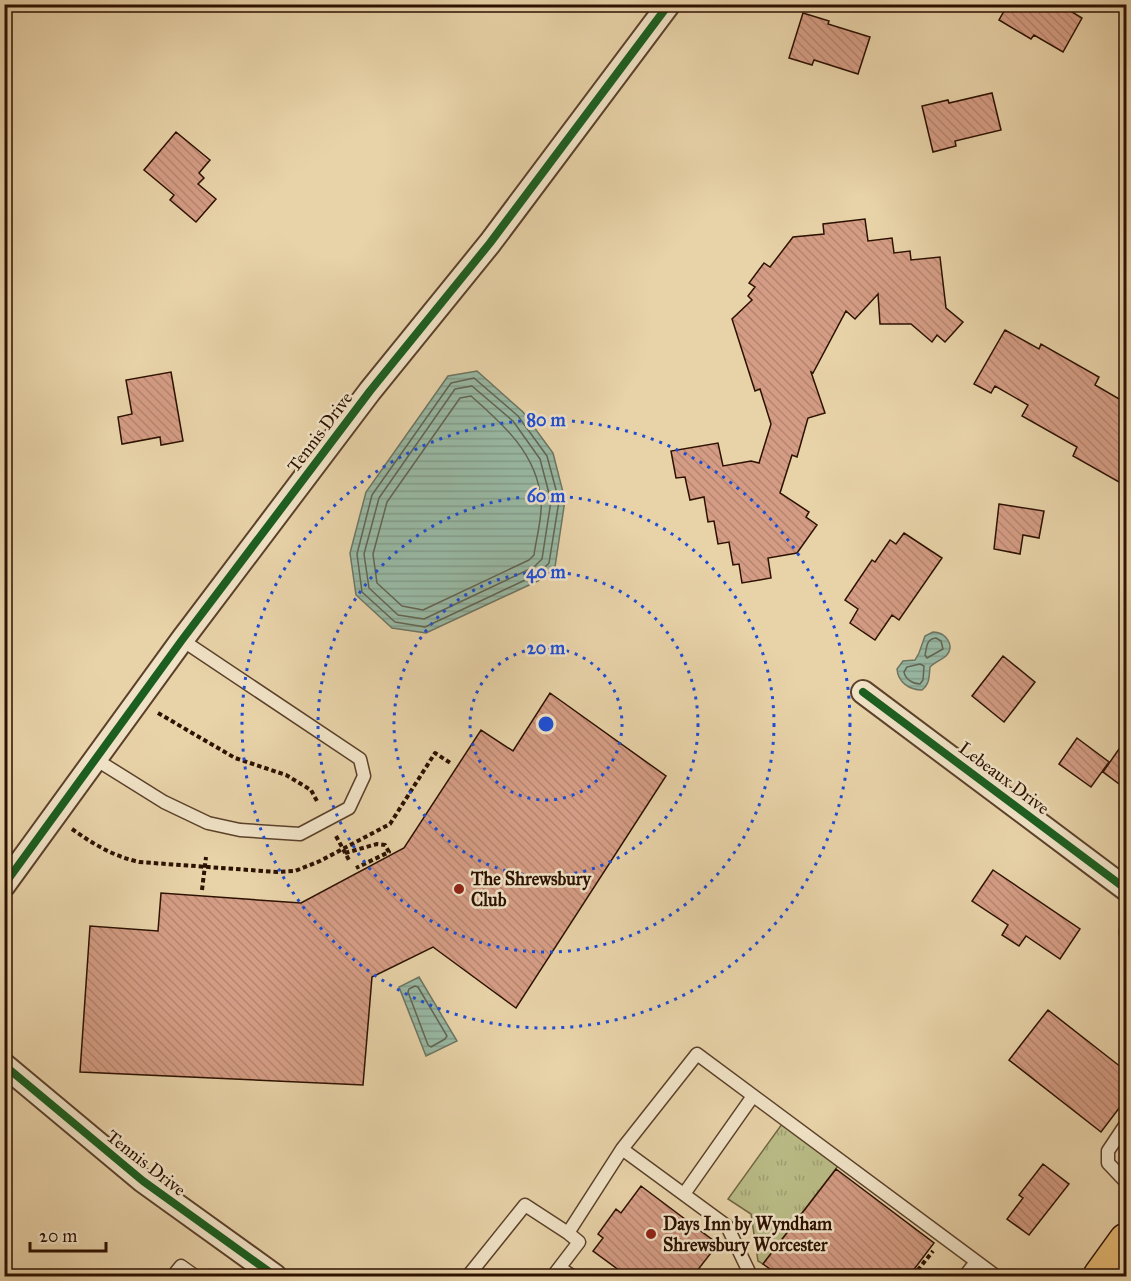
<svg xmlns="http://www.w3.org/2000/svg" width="1131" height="1281" viewBox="0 0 1131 1281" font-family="'IM FELL Great Primer',serif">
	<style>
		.grass { fill: url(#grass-tufts); stroke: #726643; stroke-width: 1.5 }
		.water { fill: url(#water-rules); stroke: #6d7562; stroke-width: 1.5 }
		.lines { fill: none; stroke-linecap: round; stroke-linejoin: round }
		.shore { stroke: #626452; stroke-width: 1.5 }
		.building { fill: url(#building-back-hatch); stroke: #2c1100; stroke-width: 1.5 }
		.lane-casing { stroke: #5b412a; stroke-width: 15 }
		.street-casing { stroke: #5b412a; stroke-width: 26 }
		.highway-casing { stroke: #2c1100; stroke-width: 36 }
		.path { stroke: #2c1100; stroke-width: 4; stroke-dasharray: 4.5 3; stroke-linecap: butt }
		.lane { stroke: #f0e2c6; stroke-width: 12 }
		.street { stroke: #f0e2c6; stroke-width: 22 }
		.highway { stroke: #e4b974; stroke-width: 33 }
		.cycleway-casing { stroke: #f0e2c6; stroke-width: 11 }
		.cycleway { stroke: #1b5e20; stroke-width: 8 }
		.ring { fill: none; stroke: #1d4ed8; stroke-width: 3; stroke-dasharray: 3 6 }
		.poi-dot { fill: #8f2418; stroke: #f0e2c6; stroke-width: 2 }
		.labels { text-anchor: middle; stroke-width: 5; stroke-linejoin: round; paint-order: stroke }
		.street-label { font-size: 18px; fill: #2c1100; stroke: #f0e2c6 }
		.poi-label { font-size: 18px; font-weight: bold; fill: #2c1100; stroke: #f0e2c6; text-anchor: start }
		.centre { fill: #1d4ed8; stroke: #f0e2c6; stroke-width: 3 }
		.ring-label { font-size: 18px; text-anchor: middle; font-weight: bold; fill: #1d4ed8; stroke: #f0e2c6; stroke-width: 5; stroke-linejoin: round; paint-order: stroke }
	</style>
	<defs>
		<pattern id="grass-tufts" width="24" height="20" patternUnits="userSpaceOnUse" patternTransform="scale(1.5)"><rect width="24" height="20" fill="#b9bb86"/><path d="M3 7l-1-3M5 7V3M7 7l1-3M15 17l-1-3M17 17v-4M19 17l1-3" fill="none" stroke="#9fa072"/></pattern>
		<pattern id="water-rules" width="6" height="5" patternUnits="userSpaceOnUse" patternTransform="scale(1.5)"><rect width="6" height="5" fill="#98b8a3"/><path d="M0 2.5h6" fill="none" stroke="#839d8b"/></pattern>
		<pattern id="building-back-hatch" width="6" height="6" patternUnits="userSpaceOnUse" patternTransform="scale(1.5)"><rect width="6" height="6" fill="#d49c84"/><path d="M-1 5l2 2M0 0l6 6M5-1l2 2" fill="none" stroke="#b68570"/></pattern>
	</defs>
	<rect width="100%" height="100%" fill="#e8d2a8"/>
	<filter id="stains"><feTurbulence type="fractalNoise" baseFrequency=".00333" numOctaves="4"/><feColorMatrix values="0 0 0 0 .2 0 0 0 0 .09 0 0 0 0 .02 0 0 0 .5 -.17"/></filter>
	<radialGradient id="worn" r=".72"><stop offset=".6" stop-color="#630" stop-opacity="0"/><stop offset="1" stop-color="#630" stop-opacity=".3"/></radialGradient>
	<!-- grass -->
	<path class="grass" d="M 782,1124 L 838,1166 L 763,1264 L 758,1261 L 751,1214 L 728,1199 Z"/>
	<!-- water -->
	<path class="water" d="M 477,371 L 523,412 L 553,453 L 565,500 L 555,567 L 542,579 L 426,633 L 392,628 L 356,595 L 350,553 L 366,492 L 448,376 Z
		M 933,632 C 945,632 956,645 946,656 C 941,660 935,662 930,667 C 929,676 930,684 922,690 C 909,690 898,682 897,669 L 903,661 L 915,660 L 919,653 L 925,636 Z
		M 419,977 L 457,1041 L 426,1056 L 399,987 Z"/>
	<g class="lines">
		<!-- shore -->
		<path class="shore" d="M 474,378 L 518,416 L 547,456 L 559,501 L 549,563 L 538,574 L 425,627 L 395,622 L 362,592 L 357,554 L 372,495 L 451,383 Z
			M 472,386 L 513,421 L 540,459 L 551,501 L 542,559 L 534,567 L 424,619 L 398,615 L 369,588 L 364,554 L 379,498 L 455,389 Z
			M 471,396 C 504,425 537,454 541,500 C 543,515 536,539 534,555 L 529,560 L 423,610 L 402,606 L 377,583 L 373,554 L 387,502 L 460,398 Z
			M 936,638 L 941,641 L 943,649 L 927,658 L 925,655 C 927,647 926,639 936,638 Z
			M 920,664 L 924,666 L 923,680 L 920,684 C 913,684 905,679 904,672 L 907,667 Z
			M 415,986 L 418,987 L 447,1036 L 445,1039 L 431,1047 L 428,1045 L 408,992 L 409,989 Z"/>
	</g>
	<!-- building -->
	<path class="building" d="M 1008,4 L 1059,4 L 1082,18 L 1063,52 L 1034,35 L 1031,39 L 999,20 Z
		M 803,13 L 829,21 L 828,24 L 870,37 L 858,74 L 814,60 L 812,65 L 789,58 Z
		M 992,93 L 1001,130 L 955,141 L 956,146 L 933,152 L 922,106 L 948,100 L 949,103 Z
		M 176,132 L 210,160 L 199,173 L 204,178 L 198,184 L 216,199 L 196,222 L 170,200 L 174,195 L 144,170 Z
		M 865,219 L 868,241 L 892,238 L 894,253 L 910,251 L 911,260 L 940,257 L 946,308 L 963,322 L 945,342 L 937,335 L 932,342 L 911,324 L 880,324 L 878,294 L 855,319 L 846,311 L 813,373 L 811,372 L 825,413 L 808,418 L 797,457 L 792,455 L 780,493 L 809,512 L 806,517 L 817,525 L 797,553 L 768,558 L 771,578 L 742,583 L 739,564 L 733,565 L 729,542 L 718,544 L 714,521 L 708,522 L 704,497 L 690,500 L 685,477 L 676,478 L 671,451 L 718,443 L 723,466 L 751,461 L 759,463 L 771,424 L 760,389 L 755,391 L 732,319 L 752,300 L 748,296 L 755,287 L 749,283 L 764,263 L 770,267 L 793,237 L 824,234 L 823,224 Z
		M 1005,330 L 1039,349 L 1041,344 L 1099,377 L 1095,385 L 1126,403 L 1126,486 L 1073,456 L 1077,447 L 1022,416 L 1028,405 L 995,386 L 991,393 L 974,384 Z
		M 171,372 L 183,441 L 161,445 L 160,437 L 122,444 L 118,417 L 132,414 L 126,380 Z
		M 999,504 L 1044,511 L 1039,538 L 1023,535 L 1020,554 L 994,549 Z
		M 904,533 L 942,558 L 899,620 L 892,615 L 875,640 L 850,623 L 858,609 L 845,600 L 872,560 L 875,562 L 890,540 L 896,544 Z
		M 1003,656 L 1035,682 L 1004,722 L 972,696 Z
		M 550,693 L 666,776 L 516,1008 L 433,947 L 372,977 L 363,1085 L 80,1072 L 90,926 L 158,931 L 161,893 L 301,903 L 404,848 L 481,730 L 513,751 Z
		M 1077,738 L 1109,762 L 1091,787 L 1059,764 Z
		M 1126,739 L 1126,789 L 1103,772 Z
		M 993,870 L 1080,929 L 1060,959 L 1026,936 L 1019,946 L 1002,935 L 1008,925 L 972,901 Z
		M 1048,1010 L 1126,1071 L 1126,1099 L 1101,1132 L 1009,1060 Z
		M 1043,1164 L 1069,1184 L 1029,1235 L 1007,1219 L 1023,1198 L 1019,1195 Z
		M 836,1169 L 934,1243 L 909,1276 L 780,1276 L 763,1264 Z
		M 641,1186 L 718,1244 L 693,1276 L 627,1276 L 593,1251 L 603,1238 L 598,1234 L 616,1209 L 621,1213 Z"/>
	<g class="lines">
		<!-- lane casing -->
		<g class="lane-casing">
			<path id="lane" d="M 95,759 L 164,802 L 208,823 L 240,830 L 300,834 L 349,808 L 364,776 L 360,759 L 182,640
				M 1126,930 L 1126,934
				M 1126,1124 L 1108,1151 L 1108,1163 L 1126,1182
				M 684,1194 L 753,1096
				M 560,1268 L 572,1276
				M 173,1276 L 181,1266 L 195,1276
				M 468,1276 L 525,1205 L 568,1233 L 622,1149
				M 553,1276 L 579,1242 L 568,1233
				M 751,1276 L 727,1226 L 622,1149 L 697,1054 L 996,1276
				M 965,1276 L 976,1262"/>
		</g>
		<!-- street casing -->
		<g class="street-casing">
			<path id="street" d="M 863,692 L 1126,889
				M 4,885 L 182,640 L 370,391 L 490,243 L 669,4
				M 4,1065 L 143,1181 L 275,1276"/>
		</g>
		<!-- highway casing -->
		<g class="highway-casing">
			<path id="highway" d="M 1100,1276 L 1126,1240"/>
		</g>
		<!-- path -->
		<path class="path" d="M 158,713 L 235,758 L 286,775 L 311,790 L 318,803
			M 72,829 C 93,844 113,856 139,862 L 277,872 L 295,871 L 320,861 L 390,824 L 435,753 L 452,764
			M 336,836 L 350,862
			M 345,853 L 377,844 L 385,845 L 389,852 L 356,868
			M 202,890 L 206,857
			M 913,1276 L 933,1251"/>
		<!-- lane -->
		<use href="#lane" class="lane"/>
		<!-- street -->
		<use href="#street" class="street"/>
		<!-- highway -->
		<use href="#highway" class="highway"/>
		<!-- cycleway casing -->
		<g class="cycleway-casing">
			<path id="cycleway" d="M 863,692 L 1126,889
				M 4,885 L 182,640 L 370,391 L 490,243 L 669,4
				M 4,1065 L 143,1181 L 275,1276"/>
		</g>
		<!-- cycleway -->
		<use href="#cycleway" class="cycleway"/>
	</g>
	<!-- distance rings -->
	<g class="ring">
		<circle cx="546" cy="724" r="76"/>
		<circle cx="546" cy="724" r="152"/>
		<circle cx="546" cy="724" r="228"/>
		<circle cx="546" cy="724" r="304"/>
	</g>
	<!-- markers -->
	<g class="poi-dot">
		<circle cx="459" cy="889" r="6"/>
		<circle cx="651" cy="1234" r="6"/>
	</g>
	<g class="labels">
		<!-- street labels -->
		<g class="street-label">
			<text transform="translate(320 432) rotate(-53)" y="6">Tennis Drive</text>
			<text transform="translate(1004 778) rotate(37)" y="6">Lebeaux Drive</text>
			<text transform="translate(146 1163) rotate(38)" y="6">Tennis Drive</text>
		</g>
		<!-- poi labels -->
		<g class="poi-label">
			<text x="471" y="885">The Shrewsbury<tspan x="471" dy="21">Club</tspan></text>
			<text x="663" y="1230">Days Inn by Wyndham<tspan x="663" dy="21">Shrewsbury Worcester</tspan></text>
		</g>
	</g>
	<circle cx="546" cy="724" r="9" class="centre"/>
	<g class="ring-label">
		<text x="546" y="426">80 m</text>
		<text x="546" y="502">60 m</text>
		<text x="546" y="578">40 m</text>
		<text x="546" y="654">20 m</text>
	</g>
	<!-- margin -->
	<rect width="1131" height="1281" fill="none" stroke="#e8d2a8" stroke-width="24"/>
	<rect x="6" y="6" width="1119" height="1269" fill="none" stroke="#2c1100" stroke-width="3"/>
	<rect x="12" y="12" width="1107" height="1257" fill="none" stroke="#2c1100" stroke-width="1.5"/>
	<!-- scale -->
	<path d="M30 1242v9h76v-9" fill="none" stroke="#2c1100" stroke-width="3"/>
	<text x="39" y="1242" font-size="18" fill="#2c1100" stroke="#f0e2c6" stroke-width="4.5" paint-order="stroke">20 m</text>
	<rect width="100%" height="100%" filter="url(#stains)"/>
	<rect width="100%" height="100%" fill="url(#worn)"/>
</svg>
